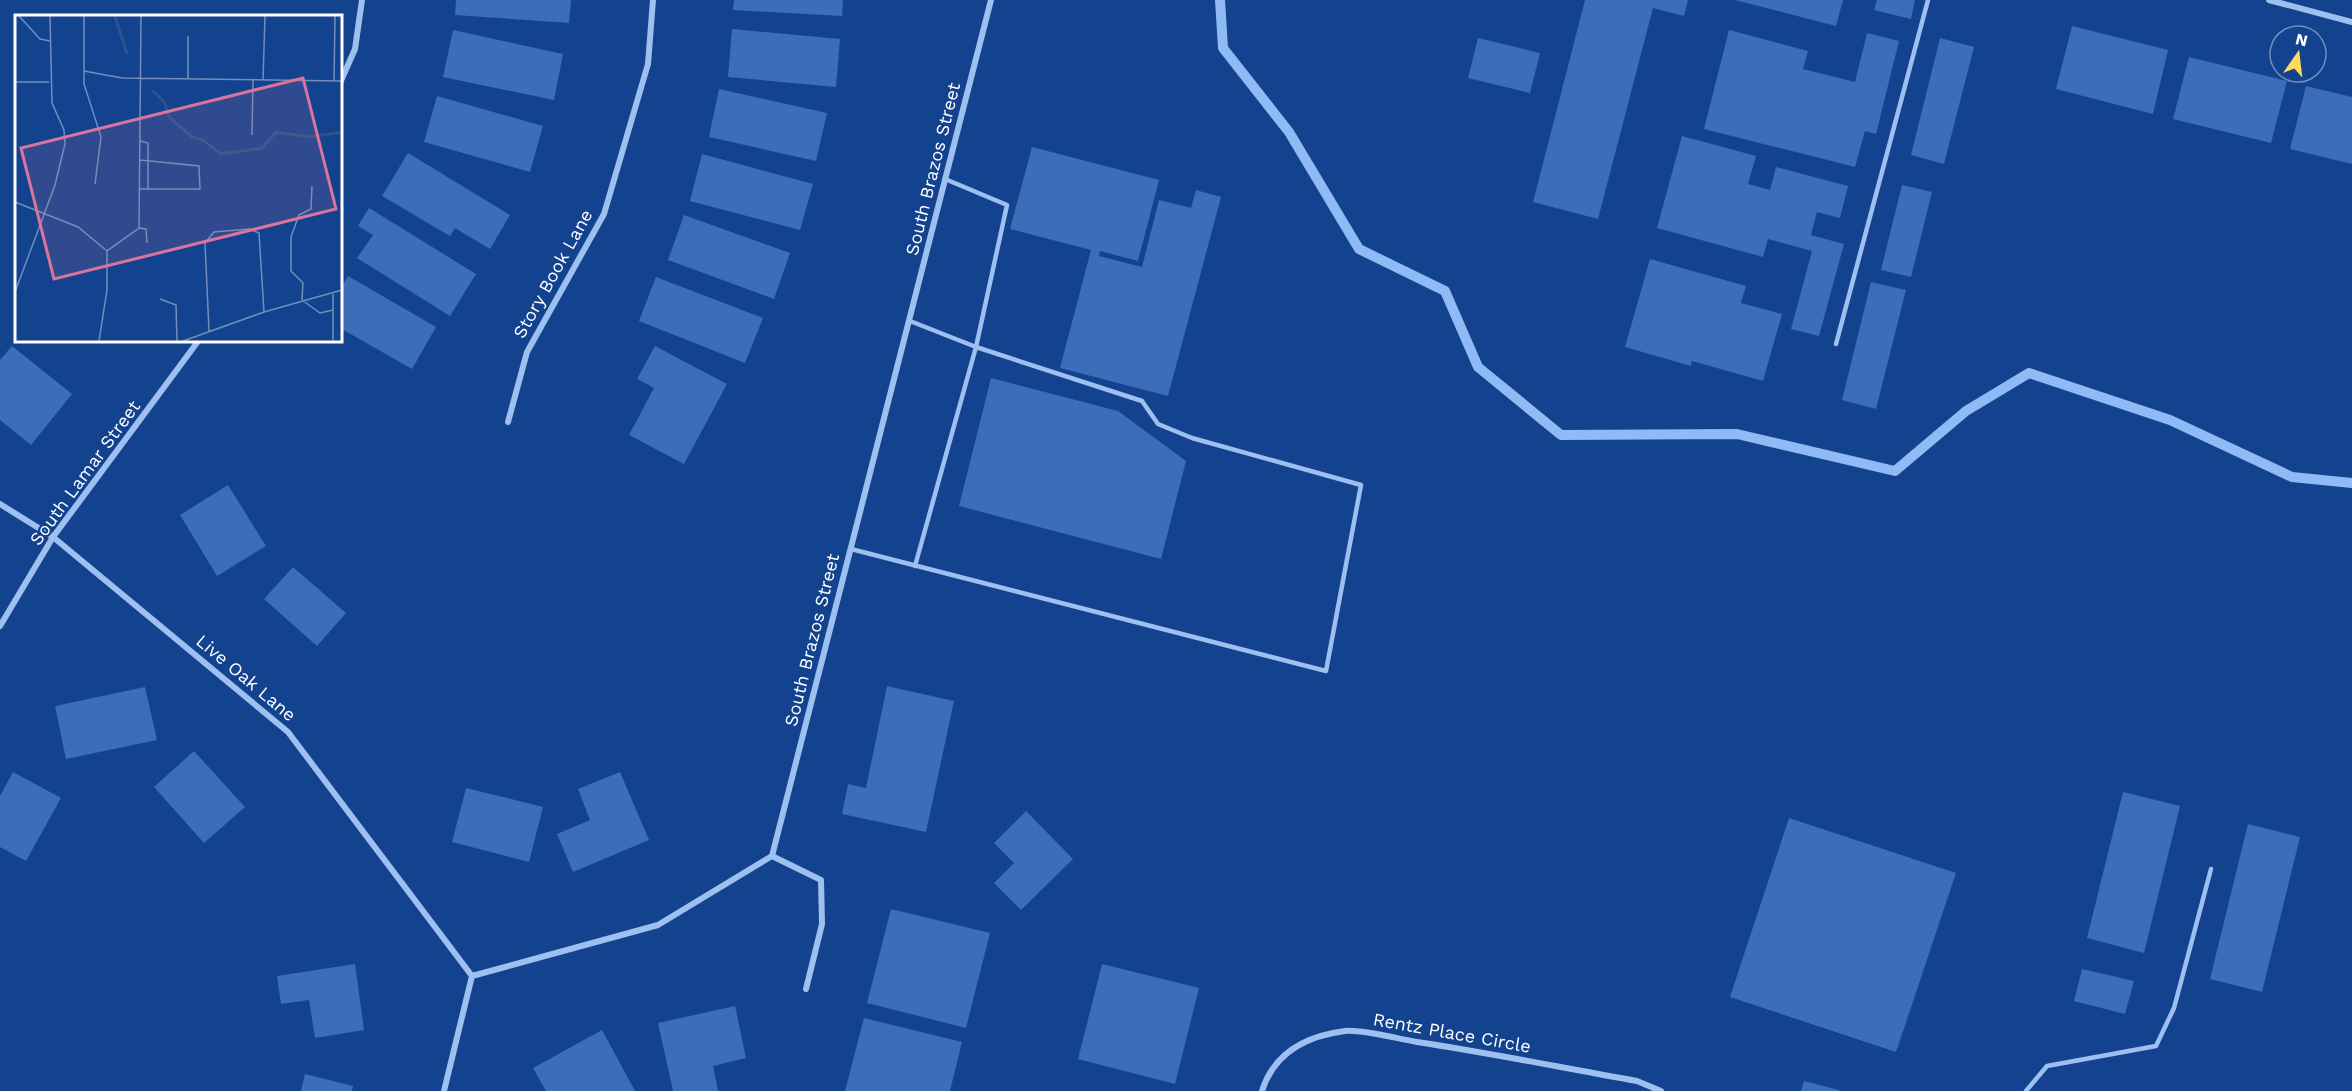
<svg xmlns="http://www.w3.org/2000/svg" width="2352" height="1091" viewBox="0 0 2352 1091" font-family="'Work Sans',sans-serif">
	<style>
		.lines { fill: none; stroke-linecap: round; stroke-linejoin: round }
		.stream { stroke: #8fbaf5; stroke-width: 10 }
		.building { fill: #3b6db9 }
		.service { stroke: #9dc0f1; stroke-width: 4.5 }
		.minor { stroke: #9dc0f1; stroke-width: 6 }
		.labels { text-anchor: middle; stroke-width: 4.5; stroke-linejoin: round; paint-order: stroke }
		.street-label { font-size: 18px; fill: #fff; stroke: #13438f }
		.inset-river { fill: none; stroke: #2e528b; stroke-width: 3 }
		.inset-road { fill: none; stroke: #718ebc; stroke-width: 1.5 }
		.view { fill: #da749d; fill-opacity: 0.15; stroke: #da749d; stroke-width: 3 }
		.inset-edge { fill: none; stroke: #fff; stroke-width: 3 }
	</style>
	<rect width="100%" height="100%" fill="#13438f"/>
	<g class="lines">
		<!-- stream -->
		<path class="stream" d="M 1220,0 L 1223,48 L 1289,132 L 1359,249 L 1445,291 L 1478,367 L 1561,435 L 1737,434 L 1895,471 L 1966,411 L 2029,373 L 2170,420 L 2292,477 L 2352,483"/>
	</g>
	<!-- building -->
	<path class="building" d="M 456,0 L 571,0 L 569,23 L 455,15 Z
		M 734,0 L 843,0 L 842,16 L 733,10 Z
		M 1585,0 L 1688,0 L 1684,16 L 1653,8 L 1598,219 L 1533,202 Z
		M 1735,0 L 1843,0 L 1836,26 Z
		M 1877,0 L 1915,0 L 1911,19 L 1874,10 Z
		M 2072,26 L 2168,50 L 2153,114 L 2056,89 Z
		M 732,29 L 840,39 L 836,87 L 728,77 Z
		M 453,30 L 563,54 L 554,100 L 443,77 Z
		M 1729,30 L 1808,51 L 1803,69 L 1855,82 L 1867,33 L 1899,41 L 1876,134 L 1865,131 L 1855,167 L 1704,129 Z
		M 1478,38 L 1540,53 L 1530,93 L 1468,78 Z
		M 1940,38 L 1974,47 L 1944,164 L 1911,155 Z
		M 2189,57 L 2287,81 L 2271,143 L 2173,119 Z
		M 2306,86 L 2352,97 L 2352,164 L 2290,149 Z
		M 719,89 L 827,113 L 816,161 L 709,137 Z
		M 437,96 L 543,126 L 530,172 L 424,142 Z
		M 1682,136 L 1756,156 L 1748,184 L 1770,190 L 1776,167 L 1848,186 L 1840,218 L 1817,212 L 1811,235 L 1844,244 L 1819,336 L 1791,329 L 1812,251 L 1768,239 L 1763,257 L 1657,228 Z
		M 1032,147 L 1159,180 L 1138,261 L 1100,251 L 1099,256 L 1142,267 L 1159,200 L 1191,208 L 1196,190 L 1221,197 L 1168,396 L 1060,368 L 1091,250 L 1010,229 Z
		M 408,153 L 510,215 L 490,249 L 455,228 L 450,236 L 382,196 Z
		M 702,154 L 813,184 L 800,230 L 690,201 Z
		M 1902,185 L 1932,192 L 1911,277 L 1881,270 Z
		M 369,208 L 476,274 L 450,316 L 357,258 L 373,235 L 358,226 Z
		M 684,215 L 790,253 L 774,299 L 668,260 Z
		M 1650,259 L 1746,286 L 1741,303 L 1782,314 L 1763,381 L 1692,361 L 1691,366 L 1625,347 Z
		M 348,276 L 436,327 L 412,369 L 340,328 L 340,290 Z
		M 656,277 L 763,318 L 745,363 L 639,321 Z
		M 1871,282 L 1906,290 L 1876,409 L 1842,400 Z
		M 12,346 L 72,394 L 31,445 L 0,420 L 0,360 Z
		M 655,346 L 727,384 L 684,464 L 629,435 L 654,388 L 637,379 Z
		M 991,378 L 1118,411 L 1186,461 L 1161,559 L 959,506 Z
		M 228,485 L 266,546 L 217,576 L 180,515 Z
		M 293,567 L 346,613 L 317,646 L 264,599 Z
		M 887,686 L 954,701 L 926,832 L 842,814 L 848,784 L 866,788 Z
		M 145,687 L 157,740 L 66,759 L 55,706 Z
		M 194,751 L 245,807 L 204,843 L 154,787 Z
		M 13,772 L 61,798 L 26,861 L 0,847 L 0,796 Z
		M 620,772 L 649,840 L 573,872 L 557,834 L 590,820 L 578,789 Z
		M 466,788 L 543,807 L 529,862 L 452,842 Z
		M 2123,792 L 2180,806 L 2144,953 L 2087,938 Z
		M 1026,811 L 1073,859 L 1021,910 L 994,883 L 1014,863 L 994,843 Z
		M 1789,818 L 1956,873 L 1896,1052 L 1730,997 Z
		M 2248,824 L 2300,837 L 2262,992 L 2210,979 Z
		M 891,909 L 990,933 L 966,1028 L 867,1003 Z
		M 355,964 L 364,1030 L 315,1038 L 309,1000 L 281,1004 L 277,976 Z
		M 1102,964 L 1199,988 L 1175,1084 L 1078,1059 Z
		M 2082,969 L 2134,981 L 2125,1014 L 2074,1001 Z
		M 735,1006 L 746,1058 L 713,1066 L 718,1091 L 673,1091 L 658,1023 Z
		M 864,1018 L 962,1042 L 950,1091 L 845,1091 Z
		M 602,1030 L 635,1091 L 546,1091 L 533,1068 Z
		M 305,1074 L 353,1086 L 352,1091 L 301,1091 Z
		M 1804,1081 L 1839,1090 L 1839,1091 L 1801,1091 Z"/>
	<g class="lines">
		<!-- service -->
		<path class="service" d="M 1836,344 L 1928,0
			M 851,549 L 1326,671 L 1361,485 L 1192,438 L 1158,424 L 1142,401 L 976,347 L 910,321
			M 915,566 L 976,347 L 1007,205 L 945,179
			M 2026,1091 L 2047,1066 L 2156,1046 L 2174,1008 L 2211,869"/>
		<!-- minor -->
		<path class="minor" d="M 2269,0 L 2352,22
			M 340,83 L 355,49 L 362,0
			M 508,422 L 527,352 L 604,214 L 648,64 L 653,0
			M 0,504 L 53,537 L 288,732 L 472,976
			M 0,626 L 53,537 L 199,340
			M 772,856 L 821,880 L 822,924 L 806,989
			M 444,1091 L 472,976 L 658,925 L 772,856 L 991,0
			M 1262,1091 C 1274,1053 1306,1036 1345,1031 C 1362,1029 1398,1039 1417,1042 C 1490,1053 1564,1068 1637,1081 L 1661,1091"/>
	</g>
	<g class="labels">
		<!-- street labels -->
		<g class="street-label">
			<text transform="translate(933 169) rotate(-76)" y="6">South Brazos Street</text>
			<text transform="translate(553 274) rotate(-61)" y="6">Story Book Lane</text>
			<text transform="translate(85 473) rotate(-54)" y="6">South Lamar Street</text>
			<text transform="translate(812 640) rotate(-76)" y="6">South Brazos Street</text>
			<text transform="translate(246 678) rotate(40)" y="6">Live Oak Lane</text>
			<text transform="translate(1452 1033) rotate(10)" y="6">Rentz Place Circle</text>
		</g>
	</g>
	<!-- overview -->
	<g transform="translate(15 15)">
		<rect width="327" height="327" fill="#13438f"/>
		<path class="inset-river" d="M 100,1 L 112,39M 137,75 L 150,88 L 154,102 L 177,122 L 188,125 L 206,139 L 247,133 L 261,117 L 295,122 L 327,117"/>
		<path class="inset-road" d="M 4,1 L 25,24 L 35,26M 69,1 L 69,69 L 86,122 L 80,169M 69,56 L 107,63 L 327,66M 173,64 L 173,21M 248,65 L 250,1M 319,66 L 320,1M 0,67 L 34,67M 237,120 L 238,65M 125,126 L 133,128 L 133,174M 297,171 L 296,194 L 284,200 L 276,222 L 276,256 L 288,268 L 287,285 L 305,298 L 318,295M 125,174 L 185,174 L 184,151 L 125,145M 0,187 L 63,212 L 92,236M 124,213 L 131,214 L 132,228M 0,277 L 40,170 L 50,129 L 49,115 L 37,88 L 35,1M 318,277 L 318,326M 145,284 L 161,290 L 162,326M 194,316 L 190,228 L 199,217 L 235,214 L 244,218 L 249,297M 84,326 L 92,275 L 92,236 L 124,213 L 126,1M 168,326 L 249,297 L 327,275"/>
		<path class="view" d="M 288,63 L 321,194 L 39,264 L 6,133 Z"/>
		<rect width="327" height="327" class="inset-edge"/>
	</g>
	<!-- north arrow -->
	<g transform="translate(2298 54) rotate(14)"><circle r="28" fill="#13438f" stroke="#718ebc" stroke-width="1.5"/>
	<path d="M0-4.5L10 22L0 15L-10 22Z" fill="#ffd85e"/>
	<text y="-9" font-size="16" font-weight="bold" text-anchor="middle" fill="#ffffff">N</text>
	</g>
</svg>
